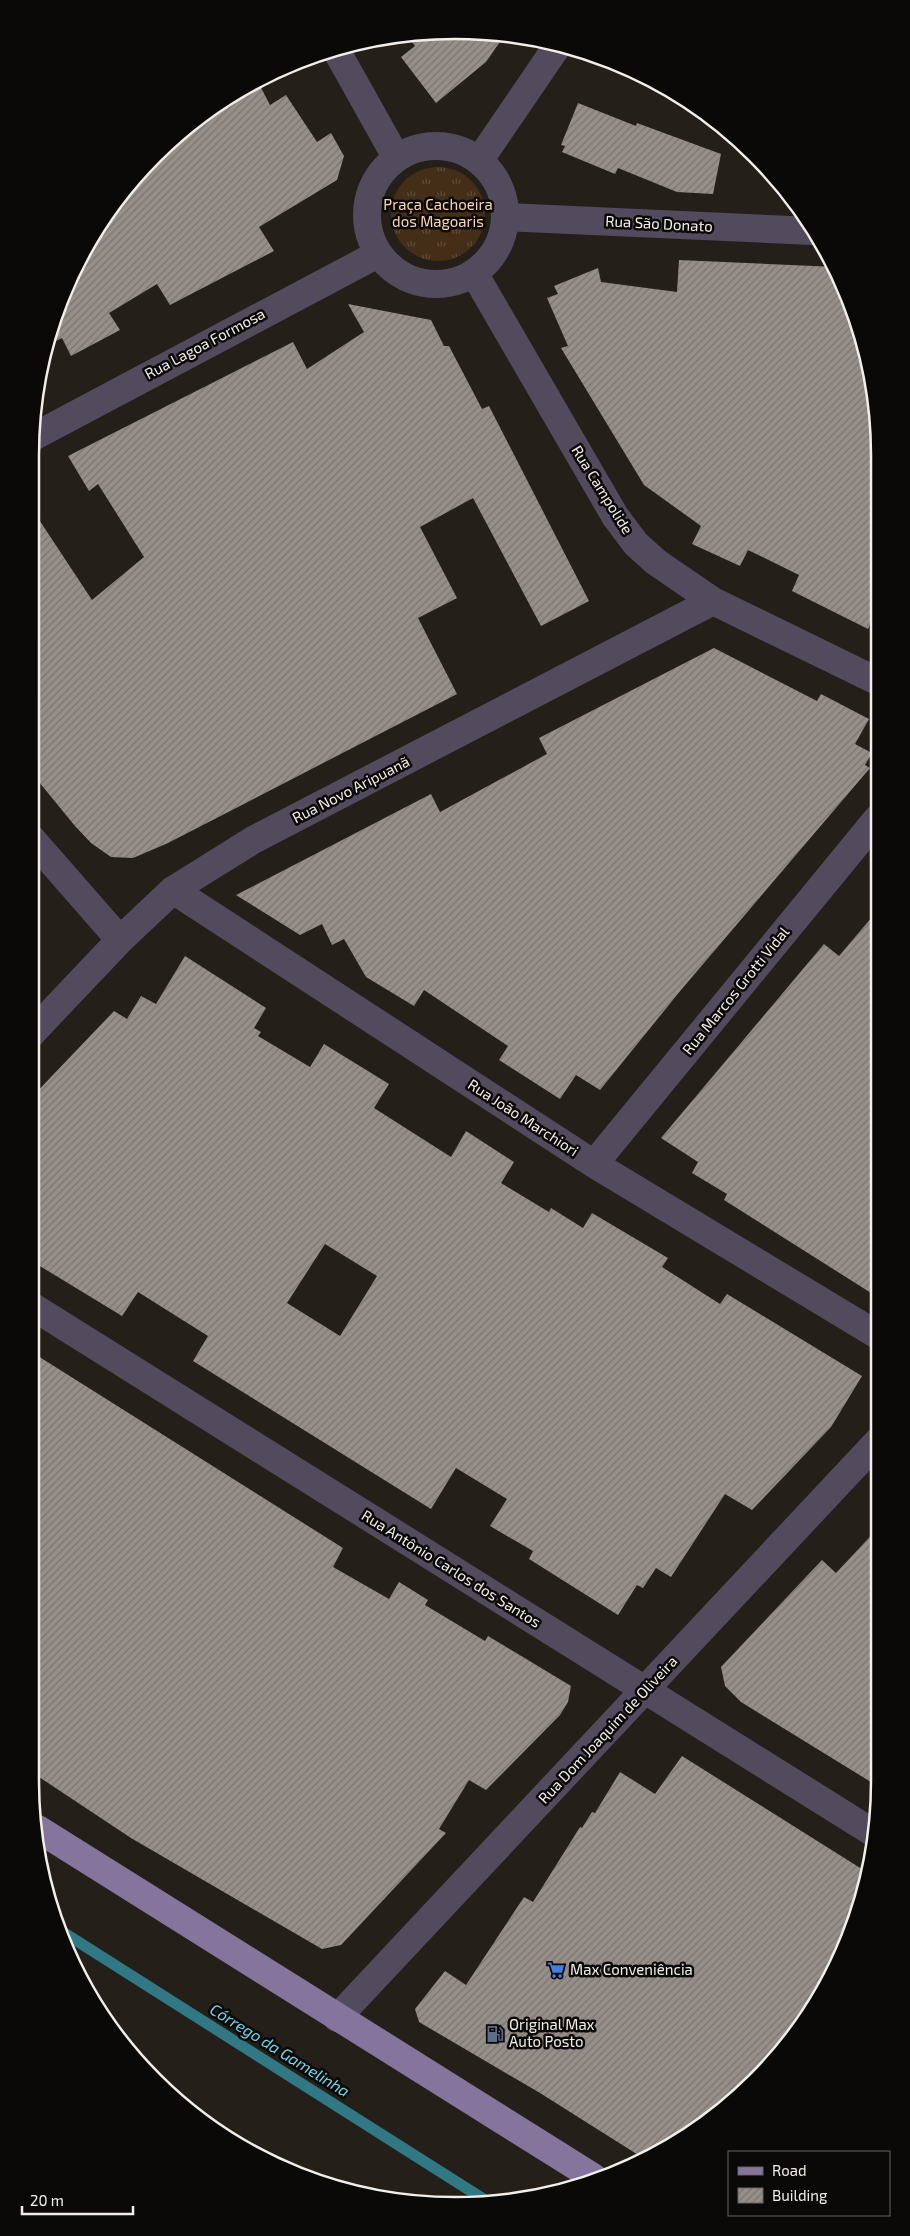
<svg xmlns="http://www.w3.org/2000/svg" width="910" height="2236" viewBox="0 0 910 2236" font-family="'Exo 2',sans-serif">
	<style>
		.park { fill: url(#park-tufts) }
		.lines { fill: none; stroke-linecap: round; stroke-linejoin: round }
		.stream { stroke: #317885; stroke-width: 11 }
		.building { fill: url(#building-hatch); fill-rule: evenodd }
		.minor { stroke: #524b5e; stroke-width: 28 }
		.major { stroke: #85749c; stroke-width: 28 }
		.labels { text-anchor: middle; stroke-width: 5; stroke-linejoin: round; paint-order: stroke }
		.park-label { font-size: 15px; fill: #fcd7b4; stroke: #0b0907 }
		.street-label { font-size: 15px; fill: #f2eeea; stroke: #0b0907 }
		.poi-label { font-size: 15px; fill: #f2eeea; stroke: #0b0907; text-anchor: start }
		.water-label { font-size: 16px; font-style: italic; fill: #6dd8ed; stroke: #0b0907 }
		.rim { fill: none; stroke: #f2eeea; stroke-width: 2.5 }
	</style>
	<defs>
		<pattern id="park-tufts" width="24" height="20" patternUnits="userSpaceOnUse" patternTransform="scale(1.25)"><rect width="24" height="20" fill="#452e18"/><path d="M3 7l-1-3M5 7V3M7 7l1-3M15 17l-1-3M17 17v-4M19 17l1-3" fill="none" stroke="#604d3a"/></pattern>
		<pattern id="building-hatch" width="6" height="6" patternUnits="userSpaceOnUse" patternTransform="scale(1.25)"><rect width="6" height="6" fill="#968e89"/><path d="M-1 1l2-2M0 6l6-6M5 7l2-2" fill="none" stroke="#7b7572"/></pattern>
	</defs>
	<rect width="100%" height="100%" fill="#241f19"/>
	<!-- park -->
	<path class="park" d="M391 214a47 47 0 1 1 94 0a47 47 0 1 1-94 0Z"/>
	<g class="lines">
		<!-- stream -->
		<path class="stream" d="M 58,1929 L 485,2200"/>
	</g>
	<!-- building -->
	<path class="building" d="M 427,31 L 506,33 L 486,62 L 436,103 L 401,57 L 415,46 L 406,34 Z
		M 257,80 L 270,105 L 286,95 L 317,142 L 331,133 L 344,156 L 337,180 L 259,227 L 274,251 L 170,305 L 157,284 L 109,313 L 120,330 L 71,356 L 62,338 L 48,345 L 52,319 L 87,243 L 135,175 L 166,146 L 191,133 L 188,126 L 196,118 Z
		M 578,103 L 636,126 L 637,123 L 721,154 L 713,194 L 677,192 L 618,168 L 615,174 L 562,152 L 565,146 L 561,145 Z
		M 679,260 L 836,267 L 876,399 L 877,606 L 868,629 L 792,591 L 799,575 L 748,550 L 740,566 L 692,544 L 701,526 L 644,485 L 561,348 L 568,346 L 547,298 L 558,294 L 554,286 L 598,268 L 601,282 L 677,292 Z
		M 348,304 L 431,320 L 444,346 L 449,346 L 482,409 L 489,406 L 589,601 L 541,626 L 473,498 L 420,527 L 457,598 L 418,618 L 457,694 L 168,843 L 133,858 L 111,857 L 91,843 L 75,826 L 30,771 L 30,506 L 92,600 L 144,557 L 98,484 L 89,491 L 68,456 L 293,342 L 307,369 L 364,332 Z
		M 714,648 L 817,701 L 821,694 L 869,719 L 855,744 L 872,753 L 865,765 L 870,768 L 681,990 L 600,1090 L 576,1075 L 560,1099 L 499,1060 L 508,1046 L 424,990 L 414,1006 L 366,977 L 344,939 L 332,945 L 322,924 L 300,935 L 236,895 L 431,794 L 440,812 L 547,754 L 539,738 Z
		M 878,910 L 878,1041 L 879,1298 L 724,1200 L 727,1194 L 692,1173 L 698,1162 L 661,1138 L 824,944 L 839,956 Z
		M 185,956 L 266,1008 L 254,1028 L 261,1032 L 258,1036 L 310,1067 L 324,1044 L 389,1084 L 374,1108 L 451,1157 L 466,1131 L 514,1162 L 501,1183 L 549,1212 L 551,1208 L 583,1228 L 592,1213 L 668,1258 L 662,1267 L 720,1304 L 727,1294 L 862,1376 L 831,1427 L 752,1510 L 725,1494 L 671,1577 L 656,1568 L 643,1588 L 637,1585 L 618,1615 L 529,1559 L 533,1551 L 490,1526 L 507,1499 L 456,1468 L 431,1509 L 193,1361 L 208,1336 L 138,1292 L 122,1316 L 30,1260 L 30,1099 L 114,1011 L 127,1019 L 141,996 L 156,1004 ZM 325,1244 L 377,1276 L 340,1336 L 287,1303 Z
		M 30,1351 L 343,1548 L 333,1567 L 389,1599 L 399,1582 L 428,1600 L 425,1605 L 485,1641 L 488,1636 L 571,1686 L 568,1702 L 560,1715 L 486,1790 L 469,1780 L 439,1829 L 446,1833 L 341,1945 L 322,1949 L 131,1838 L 30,1771 Z
		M 879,1527 L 880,1781 L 879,1787 L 741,1702 L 725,1686 L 721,1667 L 822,1560 L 836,1573 Z
		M 682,1756 L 865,1871 L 858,1917 L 792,2040 L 735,2100 L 668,2149 L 643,2158 L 540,2093 L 419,2022 L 415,2009 L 445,1971 L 466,1985 L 524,1897 L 533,1902 L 580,1827 L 582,1828 L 592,1812 L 595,1813 L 620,1772 L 655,1794 Z"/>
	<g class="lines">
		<!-- minor -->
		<path class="minor" d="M 335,48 L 396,157
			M367 215a69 69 0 1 1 138 0a69 69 0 1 1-138 0Z
			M 479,161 L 558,45
			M 505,217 L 812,231
			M 474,273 L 615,516 L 636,544 L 656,562 L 713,601 L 877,681
			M 33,437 L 378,254
			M 30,837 L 120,940
			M 173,890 L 594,1164 L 879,1336
			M 30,1035 L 120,940 L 173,890 L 253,840 L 713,601
			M 594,1164 L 877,819
			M 30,1305 L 872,1832
			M 337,2018 L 879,1440"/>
		<!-- major -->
		<path class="major" d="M 38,1829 L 593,2177"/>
	</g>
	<!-- icons -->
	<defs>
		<g id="supermarket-bare" transform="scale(1.35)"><path d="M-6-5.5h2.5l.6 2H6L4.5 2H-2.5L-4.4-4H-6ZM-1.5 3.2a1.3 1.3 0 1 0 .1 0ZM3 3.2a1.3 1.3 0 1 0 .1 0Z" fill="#3f7fe0" stroke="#0b0907" stroke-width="2.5" paint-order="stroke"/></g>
		<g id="fuel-bare" transform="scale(1.35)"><path d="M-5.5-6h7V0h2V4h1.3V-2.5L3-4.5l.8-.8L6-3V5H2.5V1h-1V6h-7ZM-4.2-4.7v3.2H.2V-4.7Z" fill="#5c6f8a" stroke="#0b0907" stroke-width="2.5" paint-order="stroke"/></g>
	</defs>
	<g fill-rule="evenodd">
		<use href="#supermarket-bare" x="556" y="1970"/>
		<use href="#fuel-bare" x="495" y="2034"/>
	</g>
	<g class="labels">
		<!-- park labels -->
		<g class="park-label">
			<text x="438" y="210">Praça Cachoeira<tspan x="438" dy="17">dos Magoaris</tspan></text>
		</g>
		<!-- street labels -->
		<g class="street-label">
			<text transform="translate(659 224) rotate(3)" y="5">Rua São Donato</text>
			<text transform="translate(205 344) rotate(-28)" y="5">Rua Lagoa Formosa</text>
			<text transform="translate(602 490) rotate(58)" y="5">Rua Campolide</text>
			<text transform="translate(351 790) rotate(-27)" y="5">Rua Novo Aripuanã</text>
			<text transform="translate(736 991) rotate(-51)" y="5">Rua Marcos Grotti Vidal</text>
			<text transform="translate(523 1118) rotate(33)" y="5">Rua João Marchiori</text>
			<text transform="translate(451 1569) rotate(32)" y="5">Rua Antônio Carlos dos Santos</text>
			<text transform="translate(608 1730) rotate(-47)" y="5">Rua Dom Joaquim de Oliveira</text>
		</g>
		<!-- poi labels -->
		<g class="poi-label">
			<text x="570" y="1975">Max Conveniência</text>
			<text x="509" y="2030">Original Max<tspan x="509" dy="17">Auto Posto</tspan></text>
		</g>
		<!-- water labels -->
		<g class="water-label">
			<text transform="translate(280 2050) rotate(32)" y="6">Córrego da Gamelinha</text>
		</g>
	</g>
	<!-- crop -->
	<path d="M0 0H910V2236H0ZM455 39H455A416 416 0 0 1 871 455V1781A416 416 0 0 1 455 2197H455A416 416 0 0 1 39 1781V455A416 416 0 0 1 455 39Z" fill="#0b0907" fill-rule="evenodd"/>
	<path class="rim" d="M455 39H455A416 416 0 0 1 871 455V1781A416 416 0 0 1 455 2197H455A416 416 0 0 1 39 1781V455A416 416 0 0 1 455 39Z"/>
	<!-- legend -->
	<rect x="728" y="2151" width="162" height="65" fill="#0b0907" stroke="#676562"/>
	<rect x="738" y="2167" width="25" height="8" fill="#85749c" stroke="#676562"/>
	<text x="772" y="2176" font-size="15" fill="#f2eeea">Road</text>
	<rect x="738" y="2188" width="25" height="15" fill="url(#building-hatch)" stroke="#676562"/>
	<text x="772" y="2201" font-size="15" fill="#f2eeea">Building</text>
	<!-- scale -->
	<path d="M22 2206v8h111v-8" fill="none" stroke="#f2eeea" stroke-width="2.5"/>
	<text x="30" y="2206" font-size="15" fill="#f2eeea" stroke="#0b0907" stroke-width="4" paint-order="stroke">20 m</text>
</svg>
